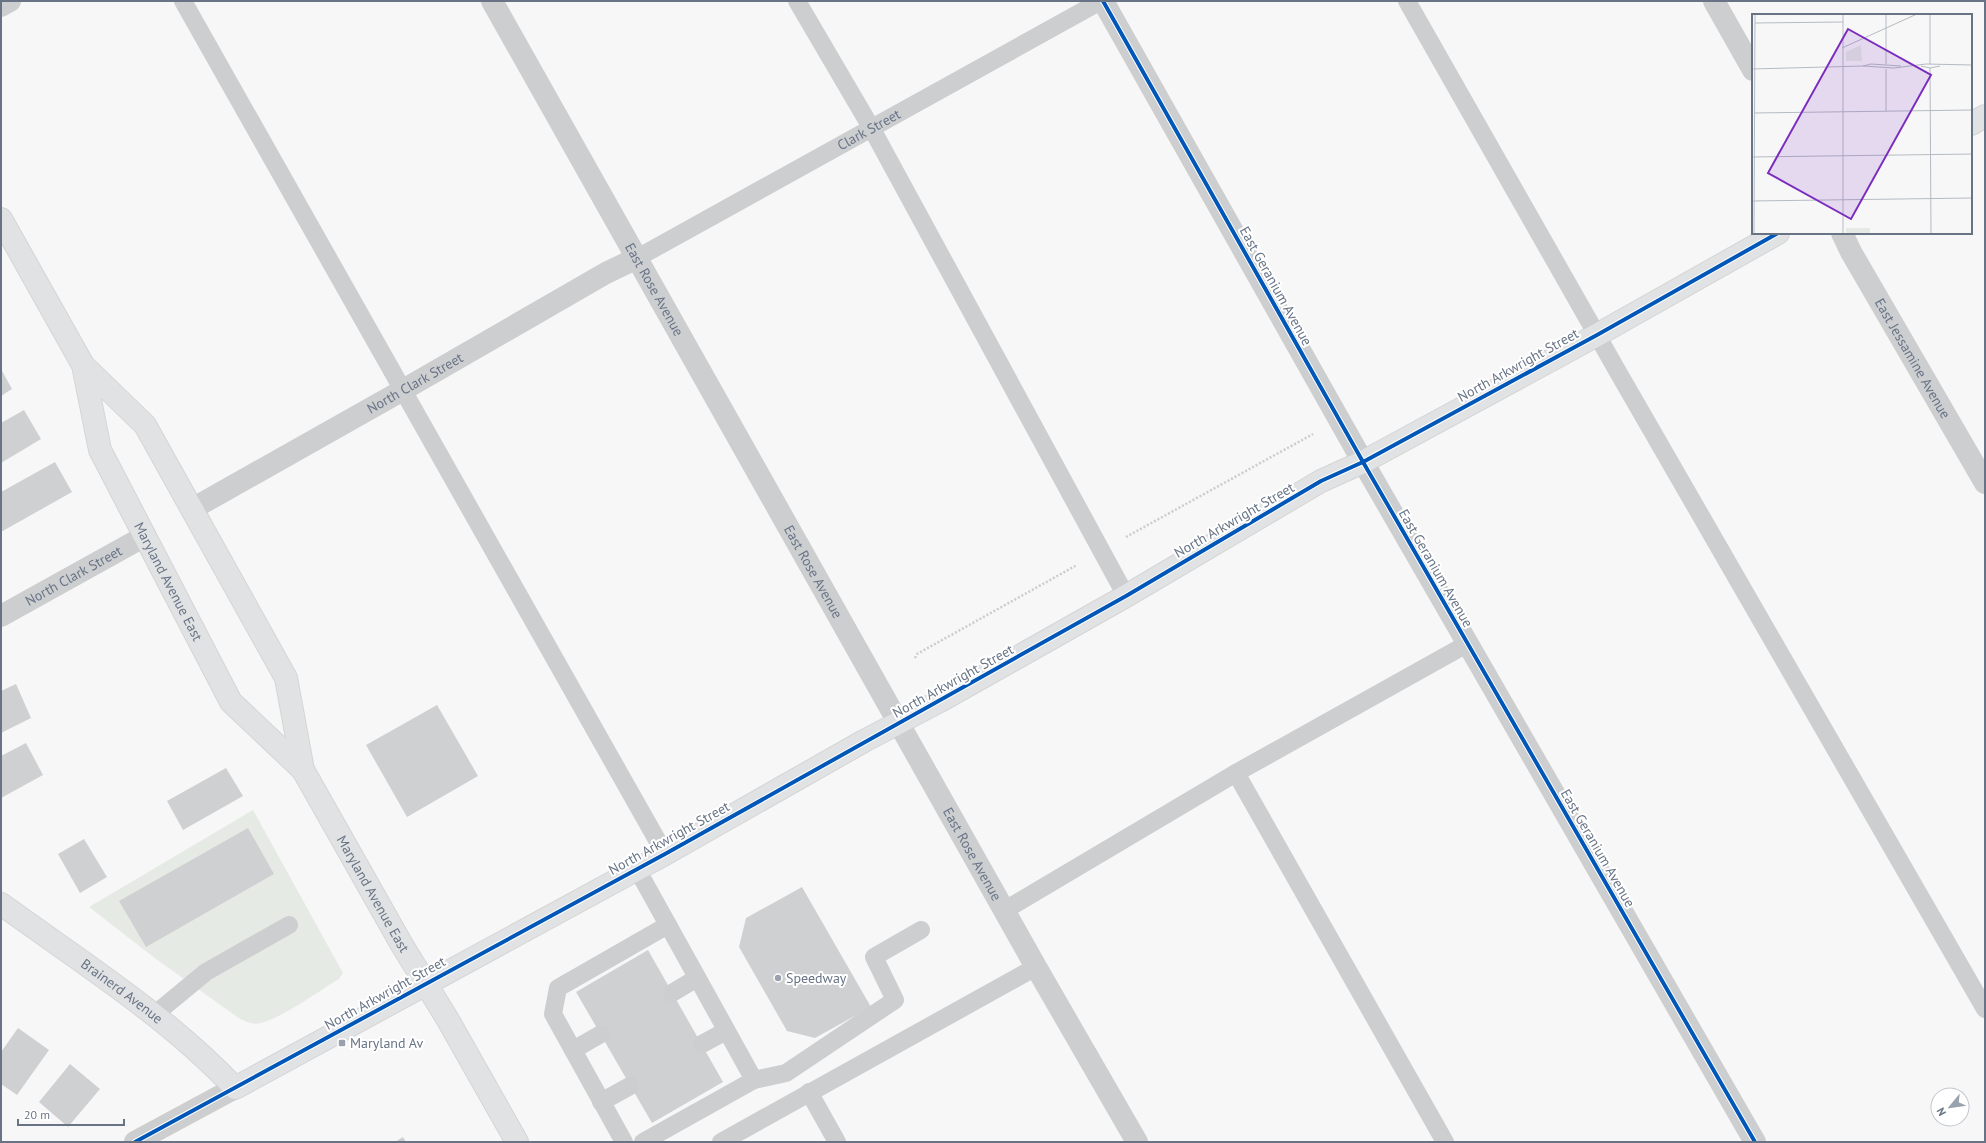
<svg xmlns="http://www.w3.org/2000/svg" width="1986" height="1143" viewBox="0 0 1986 1143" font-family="'PT Sans',sans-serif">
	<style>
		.green { fill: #e6eae5 }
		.building { fill: #cfd0d2 }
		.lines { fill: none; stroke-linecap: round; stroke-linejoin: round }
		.secondary-casing { stroke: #d4d5d6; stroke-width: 24 }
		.path { stroke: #cbcccc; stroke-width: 2.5; stroke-dasharray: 2 2; stroke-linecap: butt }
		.lane { stroke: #cdced0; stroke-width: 18 }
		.street { stroke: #cdced0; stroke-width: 22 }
		.secondary { stroke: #e1e2e3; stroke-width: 22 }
		.cycleway-casing { stroke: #fff; stroke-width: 6 }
		.cycleway { stroke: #0057b8; stroke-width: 4 }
		.poi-dot { fill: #9aa2ae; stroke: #fff; stroke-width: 1.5 }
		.labels { text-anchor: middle; stroke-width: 4; stroke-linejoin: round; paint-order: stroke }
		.street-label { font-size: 14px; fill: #687486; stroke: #fff }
		.poi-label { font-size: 14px; fill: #687486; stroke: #fff; text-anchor: start }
		.inset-road { fill: none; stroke: #b5bbc3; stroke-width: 1 }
		.view { fill: #7b2cbf; fill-opacity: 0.15; stroke: #7b2cbf; stroke-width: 2 }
		.inset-edge { fill: none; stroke: #687486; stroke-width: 2 }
	</style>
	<rect width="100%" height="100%" fill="#f7f7f7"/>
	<!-- green -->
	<path class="green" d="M 253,810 L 343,973 L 339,979 C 319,991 282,1018 261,1023 C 253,1025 247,1022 240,1019 L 156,959 L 89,907 Z"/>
	<!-- building -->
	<path class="building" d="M 1,369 L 12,389 L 1,396 Z
		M 24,410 L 41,439 L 1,463 L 1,423 Z
		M 55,462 L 72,492 L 1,532 L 1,492 Z
		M 16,684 L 31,718 L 1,733 L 1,691 Z
		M 437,705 L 478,776 L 407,817 L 366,745 Z
		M 26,743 L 43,775 L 1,798 L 1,756 Z
		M 226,768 L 243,796 L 183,830 L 167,801 Z
		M 248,828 L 274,874 L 146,947 L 119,901 Z
		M 84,839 L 107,877 L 80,893 L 58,854 Z
		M 802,887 L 871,1007 L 815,1038 L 787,1031 L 739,947 L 746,918 Z
		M 648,950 L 723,1082 L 652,1123 L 576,992 Z
		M 18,1028 L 49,1050 L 17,1095 L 1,1084 L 1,1052 Z
		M 70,1064 L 100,1089 L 68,1127 L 39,1102 Z
		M 403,1137 L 406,1142 L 395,1142 Z"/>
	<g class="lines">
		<!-- secondary casing -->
		<g class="secondary-casing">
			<g id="secondary">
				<path d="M 1971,124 L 1985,116"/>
				<path d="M 1,219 L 83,365 L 145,425 L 286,678 L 303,770"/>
				<path id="s6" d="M 83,365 L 100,450 L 231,702 L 303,770 L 402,945 L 448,1020 L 517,1142"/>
				<path id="s7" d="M 1,904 C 81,962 167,1016 235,1088 L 665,854 L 864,741 L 940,701 L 1126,596 L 1321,481 L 1363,462 L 1597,335 L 1778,233"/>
			</g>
		</g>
		<!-- path -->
		<path class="path" d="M 1126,537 L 1313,434
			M 915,658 L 917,654 L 1077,565"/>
		<!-- lane -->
		<g class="lane">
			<path d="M 183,1 L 665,854"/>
			<path d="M 797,1 L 872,129 L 1126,596"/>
			<path d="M 1407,1 L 1618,372 L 1985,1009"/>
			<path id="s1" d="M 637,258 L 1101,1"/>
			<path d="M 1236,773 L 1445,1142"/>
			<path d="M 637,869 L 754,1080 L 643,1142"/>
			<path d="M 1005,910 L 1236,773 L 1467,644"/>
			<path d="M 672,993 L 697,978"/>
			<path d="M 154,1015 L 206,972 L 289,925"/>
			<path d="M 702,1044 L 726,1031"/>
			<path d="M 573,1050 L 601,1034"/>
			<path d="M 754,1080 L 786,1073 L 895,1000 L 874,957 L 921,930"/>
			<path d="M 809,1092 L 837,1142"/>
			<path d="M 601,1102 L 630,1086"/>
			<path d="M 624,1142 L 553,1014 L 558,988 L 668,925"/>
			<path d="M 721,1142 L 1036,967"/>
		</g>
		<!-- street -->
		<g class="street">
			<path id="s2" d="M 492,1 L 1036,967 L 1137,1142"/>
			<path d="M 1103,1 L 1363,462 L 1755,1142"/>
			<path d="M 1714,1 L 1753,70"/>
			<path d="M 1,6 L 10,1"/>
			<path id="s3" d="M 1842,233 L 1851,252 L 1985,483"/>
			<path id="s4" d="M 192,509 L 403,390 L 606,273 L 637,258"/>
			<path id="s5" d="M 1,616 L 145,536"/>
			<path d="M 135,1142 L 235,1088"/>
		</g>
		<!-- secondary -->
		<use href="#secondary" class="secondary"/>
		<!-- cycleway casing -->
		<g class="cycleway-casing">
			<path id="cycleway" d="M 1103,1 L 1363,462 L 1755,1142
				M 135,1142 L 665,854 L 1126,596 L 1321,481 L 1363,462 L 1597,335 L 1778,233"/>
		</g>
		<!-- cycleway -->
		<use href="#cycleway" class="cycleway"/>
	</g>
	<!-- markers -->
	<g class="poi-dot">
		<circle cx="778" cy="978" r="4"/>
		<rect x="338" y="1039" width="8" height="8" rx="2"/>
	</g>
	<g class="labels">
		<!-- street labels -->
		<g class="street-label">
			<text dy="5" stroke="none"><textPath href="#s1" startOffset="265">Clark Street</textPath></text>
			<text transform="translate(1276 286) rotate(61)" y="5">East Geranium Avenue</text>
			<text dy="5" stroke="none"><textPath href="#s2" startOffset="331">East Rose Avenue</textPath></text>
			<text dy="5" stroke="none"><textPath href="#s3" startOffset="144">East Jessamine Avenue</textPath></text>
			<text transform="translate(1518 365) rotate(-29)" y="5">North Arkwright Street</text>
			<text dy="5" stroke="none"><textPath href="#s4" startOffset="256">North Clark Street</textPath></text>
			<text transform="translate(1234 520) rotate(-30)" y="5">North Arkwright Street</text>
			<text transform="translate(1436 568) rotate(60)" y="5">East Geranium Avenue</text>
			<text dy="5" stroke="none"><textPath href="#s2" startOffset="655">East Rose Avenue</textPath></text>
			<text dy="5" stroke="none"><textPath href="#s5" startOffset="83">North Clark Street</textPath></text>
			<text dy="5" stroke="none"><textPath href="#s6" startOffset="235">Maryland Avenue East</textPath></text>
			<text transform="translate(953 681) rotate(-29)" y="5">North Arkwright Street</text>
			<text transform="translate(669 838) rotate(-29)" y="5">North Arkwright Street</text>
			<text transform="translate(1598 848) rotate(60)" y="5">East Geranium Avenue</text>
			<text dy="5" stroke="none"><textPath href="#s2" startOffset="979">East Rose Avenue</textPath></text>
			<text dy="5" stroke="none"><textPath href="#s6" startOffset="612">Maryland Avenue East</textPath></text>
			<text dy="5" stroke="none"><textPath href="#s7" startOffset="149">Brainerd Avenue</textPath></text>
			<text transform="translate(385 993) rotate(-29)" y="5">North Arkwright Street</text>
		</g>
		<!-- poi labels -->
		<g class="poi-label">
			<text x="786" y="983">Speedway</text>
			<text x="350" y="1048">Maryland Av</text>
		</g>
	</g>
	<!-- overview -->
	<g transform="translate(1752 14)">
		<rect width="220" height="220" fill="#f7f7f7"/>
		<path d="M 109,31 L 110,47 L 94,47 L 94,38 ZM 94,214 L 118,214 L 118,220 L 94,220 Z" fill="#e6eae5"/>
		<path class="inset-road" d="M 91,0 L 91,220M 178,0 L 178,50M 3,9 L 91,8M 90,34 L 165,0M 134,50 L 134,0M 111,52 L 142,54 L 174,50 L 220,51M 169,52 L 178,54 L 188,52M 178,54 L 179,220M 0,55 L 111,52 L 119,50 L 149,52M 134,55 L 134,97M 2,99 L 220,96M 0,143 L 220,140M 0,187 L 220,184M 2,220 L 3,0"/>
		<path class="view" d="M 96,15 L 179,61 L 99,205 L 16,159 Z"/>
		<rect width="220" height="220" class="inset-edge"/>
	</g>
	<!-- border -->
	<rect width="1986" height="1143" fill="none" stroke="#687486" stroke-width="4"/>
	<!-- north arrow -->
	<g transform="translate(1950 1107) rotate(241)"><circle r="19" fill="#ffffff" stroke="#c3c7cf"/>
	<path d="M0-3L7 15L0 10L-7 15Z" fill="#9aa2ae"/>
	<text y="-6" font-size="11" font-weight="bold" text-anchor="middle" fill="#687486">N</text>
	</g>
	<!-- scale -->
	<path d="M18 1119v6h106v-6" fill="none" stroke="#687486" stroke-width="2"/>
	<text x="24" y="1119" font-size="12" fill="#687486" stroke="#ffffff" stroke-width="3" paint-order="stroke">20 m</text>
</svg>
